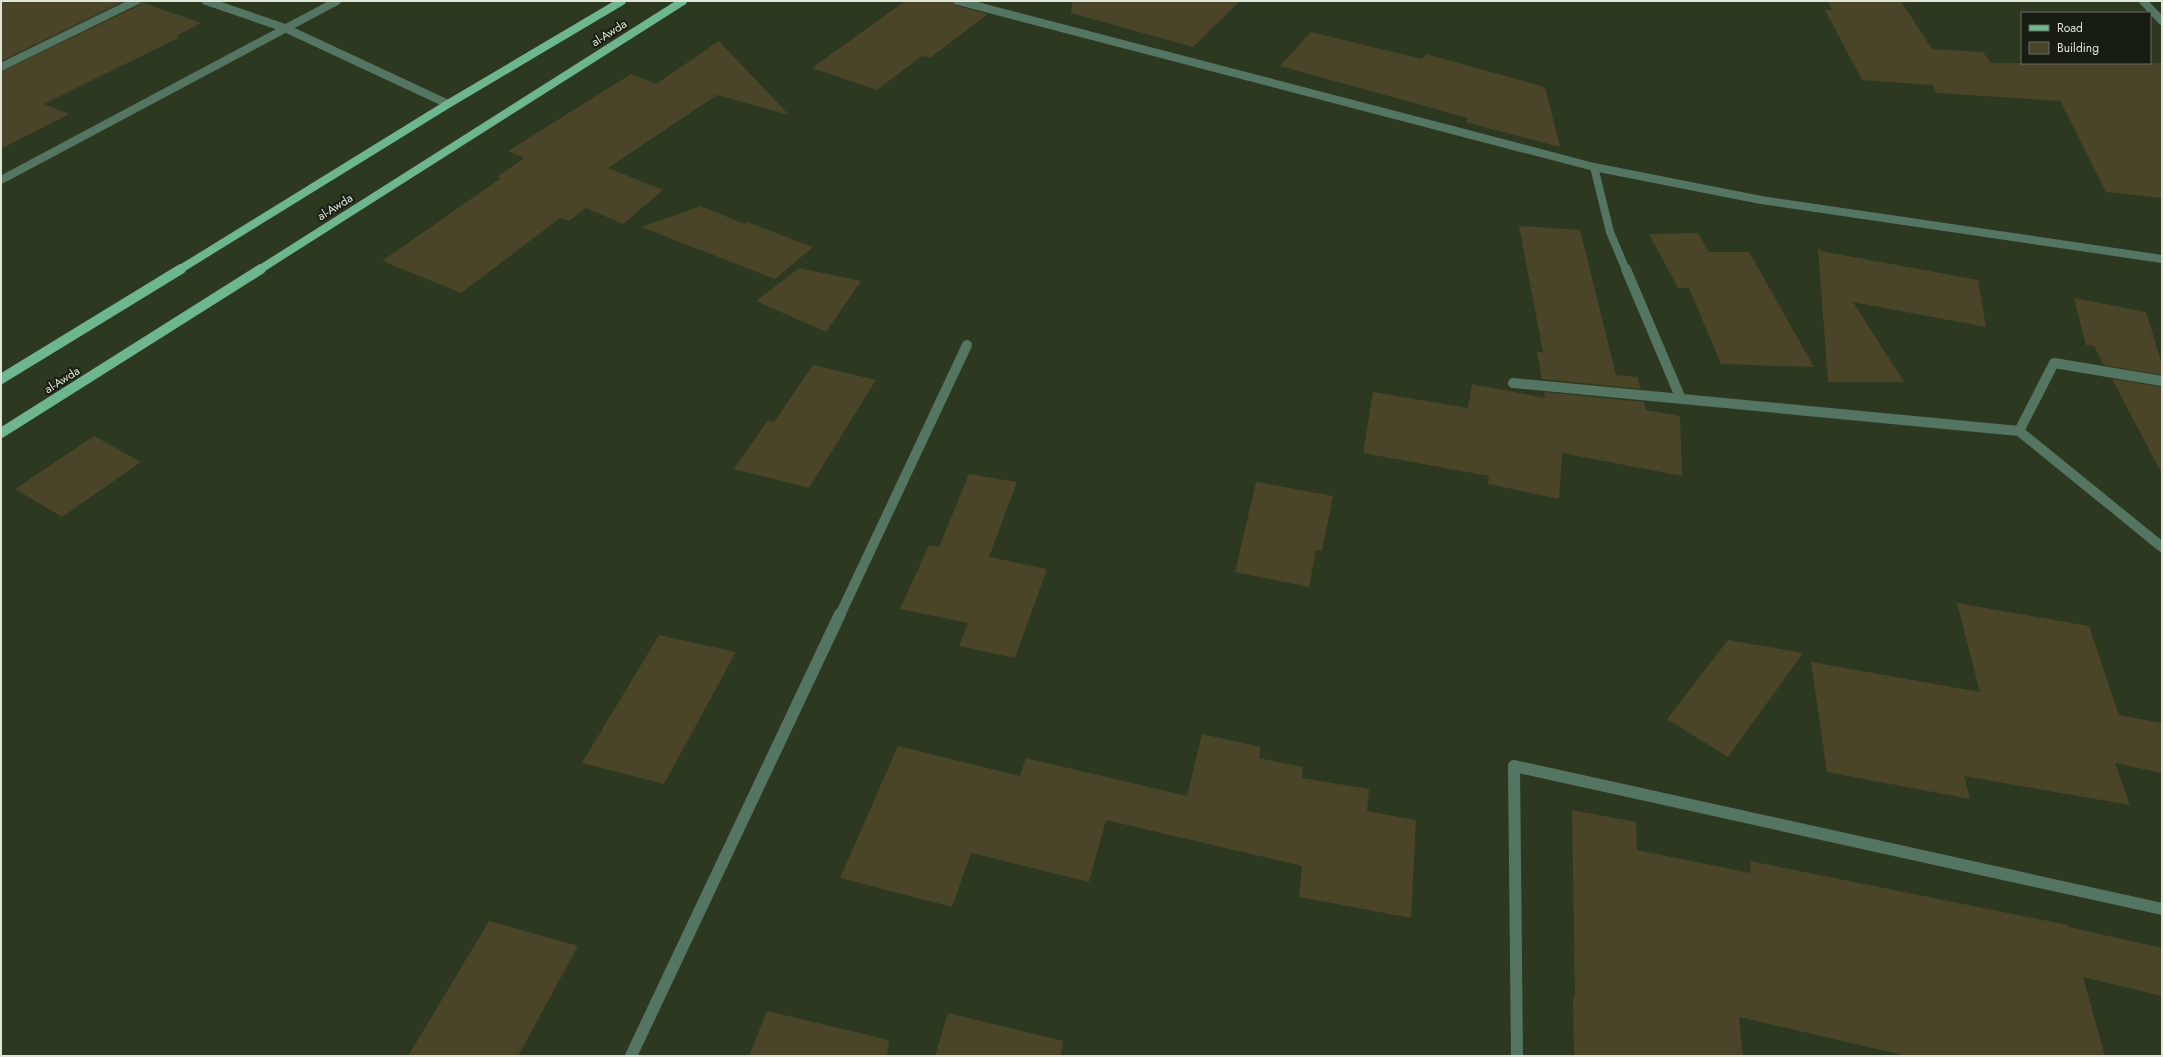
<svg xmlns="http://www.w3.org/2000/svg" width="2163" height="1057" viewBox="0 0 2163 1057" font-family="Jost,sans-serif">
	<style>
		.building { fill: #4a4429 }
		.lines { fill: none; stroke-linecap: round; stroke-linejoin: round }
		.minor-far2 { stroke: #537562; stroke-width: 8 }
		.minor-far1 { stroke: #537562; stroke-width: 10 }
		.minor { stroke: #537562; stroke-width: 12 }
		.major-far1 { stroke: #6db690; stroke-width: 8 }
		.major { stroke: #6db690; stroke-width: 10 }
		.labels { text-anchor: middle; stroke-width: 4; stroke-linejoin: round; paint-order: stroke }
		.far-street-label { font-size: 12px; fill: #dfe6d7; stroke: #181d13 }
	</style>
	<rect width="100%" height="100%" fill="#2d3820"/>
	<!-- building -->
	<path class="building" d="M 1,1 L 124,1 L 1,61 Z
		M 905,1 L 953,1 L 957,6 L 988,14 L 930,58 L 922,56 L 877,90 L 812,68 Z
		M 1072,1 L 1240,1 L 1193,47 L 1071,13 Z
		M 1828,1 L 1901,1 L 1932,49 L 1983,52 L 1991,63 L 2162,63 L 2162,198 L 2106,192 L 2060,101 L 1937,93 L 1932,85 L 1862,80 L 1825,10 L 1832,10 Z
		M 141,2 L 201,23 L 176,36 L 180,37 L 44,104 L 69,114 L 1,149 L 1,72 L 138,6 Z
		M 1311,32 L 1422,59 L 1426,54 L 1545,87 L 1560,147 L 1465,122 L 1468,118 L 1280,66 Z
		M 719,41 L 789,115 L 717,95 L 608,168 L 663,190 L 623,224 L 586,208 L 569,221 L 560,218 L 461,293 L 382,261 L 501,178 L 497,177 L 524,158 L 508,151 L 631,74 L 656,84 Z
		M 701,206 L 744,224 L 747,222 L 813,247 L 775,279 L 641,227 Z
		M 1519,226 L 1580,230 L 1616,375 L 1637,377 L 1641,389 L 1542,379 L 1537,352 L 1543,352 Z
		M 1698,233 L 1709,252 L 1749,252 L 1814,367 L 1721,364 L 1689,288 L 1678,288 L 1649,234 Z
		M 1818,247 L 1821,251 L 1978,280 L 1986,327 L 1853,302 L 1904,382 L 1828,382 Z
		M 799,268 L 861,281 L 826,332 L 756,301 Z
		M 2074,298 L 2146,312 L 2162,364 L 2162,375 L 2104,365 L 2094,346 L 2086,345 Z
		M 813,365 L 876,380 L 809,488 L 734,469 L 768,420 L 774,422 Z
		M 2112,379 L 2162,387 L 2162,474 Z
		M 1472,384 L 1545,398 L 1544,392 L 1644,402 L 1646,410 L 1680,416 L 1682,476 L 1562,453 L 1559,499 L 1488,484 L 1489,476 L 1363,453 L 1373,392 L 1468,408 Z
		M 94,436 L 141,462 L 62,517 L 15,489 Z
		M 969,474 L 1017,482 L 989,557 L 1047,569 L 1015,658 L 959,646 L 968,623 L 900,609 L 929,545 L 939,547 Z
		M 1256,482 L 1333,496 L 1322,551 L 1316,550 L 1309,587 L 1235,572 Z
		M 1957,603 L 2089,626 L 2119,715 L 2162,723 L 2162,773 L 2115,763 L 2130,805 L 1964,776 L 1970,799 L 1827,772 L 1811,662 L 1980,692 Z
		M 659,635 L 736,652 L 664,784 L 582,763 Z
		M 1728,640 L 1803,653 L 1728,757 L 1667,719 Z
		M 1202,734 L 1261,747 L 1259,758 L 1303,767 L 1302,778 L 1369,789 L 1367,811 L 1416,820 L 1411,918 L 1299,897 L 1302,866 L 1106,820 L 1089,882 L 971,853 L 952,907 L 840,878 L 898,746 L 1020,776 L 1026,758 L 1187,796 Z
		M 1572,810 L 1636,822 L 1637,850 L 1751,873 L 1750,861 L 2068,925 L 2069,927 L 2162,948 L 2162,996 L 2083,977 L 2105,1056 L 1907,1056 L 1739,1017 L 1743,1056 L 1574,1056 L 1573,997 L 1575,998 Z
		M 489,921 L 578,946 L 518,1056 L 408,1056 Z
		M 767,1011 L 889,1040 L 887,1056 L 749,1056 Z
		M 948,1013 L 1063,1041 L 1061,1056 L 935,1056 Z"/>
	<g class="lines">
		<!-- minor-far2 -->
		<path class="minor-far2" d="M 206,1 L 285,28 L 448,104
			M 958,1 L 1594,167 L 1761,200 L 2162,259
			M 2143,1 L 2162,21
			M 1,67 L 136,1
			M 1594,167 L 1610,232 L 1626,270
			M 1,180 L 337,1"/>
		<!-- minor-far1 -->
		<path class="minor-far1" d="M 1626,269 L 1681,399
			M 1513,383 L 2019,431 L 2162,547
			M 2019,431 L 2054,363 L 2162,381
			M 840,615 L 967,345"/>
		<!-- minor -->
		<path class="minor" d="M 631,1056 L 840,614
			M 1517,1056 L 1514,766 L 2162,909"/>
		<!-- major-far1 -->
		<path class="major-far1" d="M 179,270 L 448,104 L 622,1
			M 259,270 L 683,1"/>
		<!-- major -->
		<path class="major" d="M 1,379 L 181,269
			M 1,433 L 261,269"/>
	</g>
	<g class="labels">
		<!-- far-street labels -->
		<g class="far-street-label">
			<text transform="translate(609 33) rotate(-32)" y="4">al-Awda</text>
			<text transform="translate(335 207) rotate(-32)" y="4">al-Awda</text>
			<text transform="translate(62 380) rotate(-32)" y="4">al-Awda</text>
		</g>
	</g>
	<!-- border -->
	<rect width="2163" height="1057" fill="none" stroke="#dfe6d7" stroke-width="4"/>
	<!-- legend -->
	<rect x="2021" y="12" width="130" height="52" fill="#181d13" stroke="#686d61"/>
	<rect x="2029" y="25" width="20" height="6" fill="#6db690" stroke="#686d61"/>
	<text x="2057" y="32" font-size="12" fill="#dfe6d7">Road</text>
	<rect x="2029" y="42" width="20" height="12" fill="#4a4429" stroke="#686d61"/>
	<text x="2057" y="52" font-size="12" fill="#dfe6d7">Building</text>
</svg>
